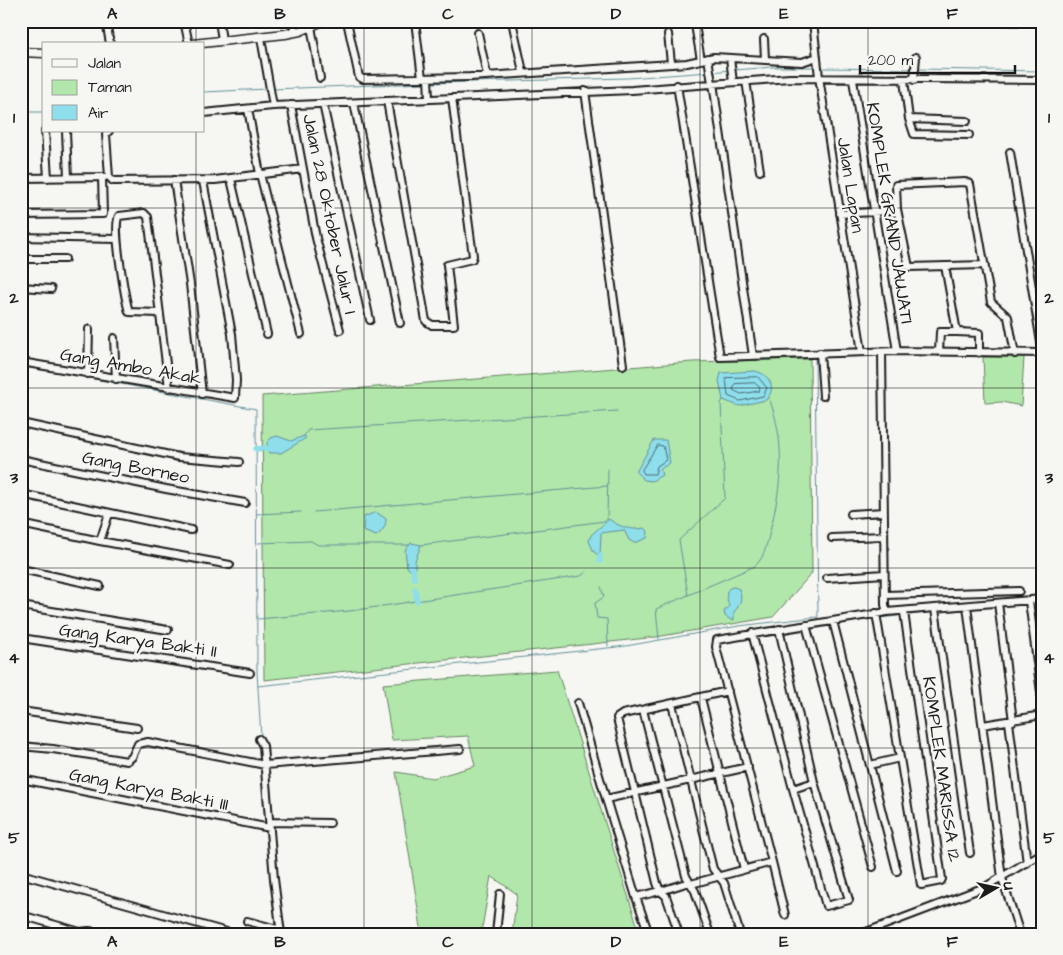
<svg xmlns="http://www.w3.org/2000/svg" width="1063" height="955" viewBox="0 0 1063 955" font-family="'Architects Daughter',sans-serif">
	<style>
		.green { fill: #b1e7aa; stroke: #668263 }
		.water { fill: #8fdeec; stroke: #619099 }
		.lines { fill: none; stroke-linecap: round; stroke-linejoin: round }
		.shore { stroke: #4a6a6f; stroke-width: 1 }
		.stream { stroke: #619099; stroke-width: 1 }
		.canal { stroke: #8fdeec; stroke-width: 5.5 }
		.minor-casing { stroke: #1c1c1c; stroke-width: 10 }
		.tertiary-casing { stroke: #1c1c1c; stroke-width: 11 }
		.minor { stroke: #f6f6f2; stroke-width: 6 }
		.tertiary { stroke: #f6f6f2; stroke-width: 8 }
		.grid { fill: none; stroke: #1c1c1c; stroke-width: 1; stroke-opacity: 0.55 }
		.labels { text-anchor: middle; stroke-width: 5; stroke-linejoin: round; paint-order: stroke }
		.street-label { font-size: 18px; fill: #1c1c1c; stroke: #f6f6f2 }
		.neatline { fill: none; stroke: #1c1c1c; stroke-width: 2 }
		.grid-label { font-size: 16px; text-anchor: middle; font-weight: bold; fill: #1c1c1c }
	</style>
	<rect width="100%" height="100%" fill="#f6f6f2"/>
	<filter id="ink" filterUnits="userSpaceOnUse"><feTurbulence type="fractalNoise" baseFrequency=".02" numOctaves="2"/><feDisplacementMap in="SourceGraphic" scale="10" xChannelSelector="R" yChannelSelector="G"/><feConvolveMatrix kernelMatrix="1 2 1 2 8 2 1 2 1" color-interpolation-filters="sRGB"/></filter>
	<g filter="url(#ink)">
		<!-- green -->
		<path class="green" d="M 983,357 L 1024,357 L 1021,406 L 1002,402 L 985,403 Z
			M 810,359 L 812,573 L 773,617 L 656,637 L 264,680 L 262,396 L 692,362 Z
			M 557,670 L 640,934 L 512,934 L 517,894 L 491,876 L 481,934 L 422,934 L 396,772 L 433,778 L 475,766 L 468,736 L 392,740 L 383,684 Z"/>
		<!-- water -->
		<path class="water" d="M 755,371 C 770,374 777,389 766,400 L 739,406 L 723,400 L 719,381 L 721,373 Z
			M 277,436 L 291,441 L 304,436 L 306,438 L 281,453 L 269,453 L 267,443 L 271,438 Z
			M 654,440 L 666,440 L 670,463 L 660,469 L 662,475 L 652,481 L 644,480 L 636,472 Z
			M 376,512 L 386,519 C 386,527 382,532 376,536 L 363,531 L 364,517 Z
			M 609,519 C 619,527 632,531 644,528 L 648,531 L 647,538 L 634,543 L 629,540 L 624,530 L 601,533 L 600,556 L 594,552 L 589,541 L 591,535 Z
			M 411,543 L 421,545 L 415,561 L 415,569 L 411,571 L 407,567 L 405,550 Z
			M 734,587 L 739,589 C 743,599 740,605 734,612 L 734,620 L 731,620 L 725,616 L 724,611 L 729,607 C 728,600 722,588 734,587 Z"/>
		<g class="lines">
			<!-- shore -->
			<path class="shore" d="M 758,377 L 767,388 L 763,396 L 740,401 L 728,396 L 726,378 Z
				M 755,383 L 760,388 L 759,391 L 741,394 L 733,390 L 735,384 Z
				M 658,445 L 663,446 L 666,460 L 657,466 L 655,474 L 644,474 L 642,470 Z"/>
			<!-- stream -->
			<path class="stream" d="M 820,68 L 914,69
				M 918,69 L 1042,71
				M 735,70 L 773,67 L 816,67
				M 713,72 L 729,70
				M 431,83 L 628,78 L 709,72
				M 273,89 L 427,83
				M 204,92 L 267,89
				M 21,112 L 44,112
				M 815,357 L 818,620
				M 30,367 L 256,409 L 257,672 L 261,737
				M 304,436 L 308,430 L 617,411
				M 314,512 L 607,486
				M 257,514 L 301,512
				M 607,520 L 608,469
				M 258,543 L 311,541 L 318,545 L 409,545
				M 421,545 L 605,521
				M 601,587 L 604,597 L 595,603 L 597,618 L 607,619 L 608,646
				M 688,595 L 679,540 L 725,498 L 721,403 L 723,400
				M 970,609 L 987,607
				M 938,612 L 964,610
				M 910,615 L 934,612
				M 879,618 L 898,616
				M 258,619 L 350,611 L 581,576 L 587,571
				M 856,620 L 875,618
				M 659,639 L 656,609 L 755,566 C 765,557 767,543 770,531 C 782,485 786,442 769,398
				M 258,686 L 626,646 L 739,626 L 817,617"/>
			<!-- canal -->
			<path class="canal" d="M 256,449 L 267,448
				M 600,556 L 600,561
				M 413,570 L 414,578
				M 415,589 L 417,601"/>
			<!-- minor casing -->
			<g class="minor-casing">
				<path id="minor" d="M 106,21 L 110,44
					M 184,21 L 189,44
					M 219,21 L 222,40
					M 293,21 L 295,32
					M 347,21 L 359,77 L 363,79 L 470,77 L 626,67 L 687,63 L 714,57 L 802,62 L 817,57
					M 415,21 L 422,78
					M 512,21 L 523,72
					M 813,21 L 819,77 L 862,352
					M 998,21 L 1039,22
					M 695,25 L 701,60
					M 311,26 L 320,78
					M 478,33 L 487,75
					M 668,34 L 671,63
					M 261,38 L 273,106
					M 764,39 L 765,59
					M 708,58 L 712,83
					M 730,58 L 733,82
					M 428,78 L 429,99
					M 853,80 L 897,351
					M 904,80 L 909,119 L 914,134 L 969,135
					M 914,80 L 916,57
					M 746,81 L 760,171
					M 713,83 L 753,356
					M 677,85 L 720,357 L 897,351 L 1042,353
					M 585,91 L 623,365
					M 387,101 L 426,321 L 432,325 L 454,325 L 447,265 L 472,259 L 473,256 L 452,98
					M 354,103 L 400,323
					M 323,104 L 370,320
					M 291,105 L 316,238 L 340,330
					M 248,109 L 260,174 L 301,334
					M 204,113 L 273,106 L 632,90 L 790,78 L 1042,80
					M 909,119 L 967,121
					M 45,131 L 48,178
					M 66,131 L 68,177
					M 109,131 L 106,134 L 109,177 L 113,181 L 215,180 L 303,169
					M 1010,152 L 1042,349
					M 21,178 L 105,177
					M 231,179 L 267,334
					M 174,180 L 190,284 L 202,394
					M 840,214 L 888,211
					M 21,215 L 103,214 L 102,177
					M 21,237 L 117,239
					M 21,259 L 65,259
					M 985,265 L 909,267 L 897,209 L 896,185 L 965,182 L 970,184 L 991,302 L 1008,317 L 1015,354
					M 945,266 L 957,332 L 979,333 L 979,353
					M 21,287 L 51,289
					M 159,313 L 129,312 C 125,298 112,224 119,216 L 144,213 L 148,217 L 169,388
					M 114,338 L 116,379
					M 882,352 L 885,605 L 887,612 L 1042,599
					M 939,352 L 940,332 L 957,332
					M 820,353 L 823,396
					M 21,362 L 235,398 L 236,380 L 232,334 L 203,181
					M 88,374 L 89,329
					M 21,423 L 179,457 L 239,462
					M 21,459 L 166,489 L 245,503
					M 21,494 L 191,530
					M 851,514 L 884,512
					M 21,524 L 100,541 L 109,514
					M 832,538 L 884,536
					M 100,541 L 230,565
					M 21,569 L 100,586
					M 827,578 L 884,574
					M 885,595 L 1019,591
					M 1029,601 L 1042,700
					M 998,603 L 1013,721
					M 21,606 L 168,630
					M 967,606 L 1002,878 L 1020,934
					M 935,609 L 970,853
					M 876,613 L 921,885 L 941,881 L 942,879 L 904,612
					M 833,621 L 897,871
					M 806,625 L 873,867
					M 779,629 L 814,782 L 849,900 L 826,906 L 793,789
					M 752,633 L 793,789 L 814,782
					M 21,638 L 250,673
					M 701,698 L 744,869
					M 578,703 L 606,799
					M 672,704 L 713,869 L 724,883 L 740,934
					M 643,710 L 686,876 L 695,891 L 710,934
					M 21,711 L 137,728
					M 1009,722 L 1027,863
					M 983,725 L 1042,715
					M 259,739 L 263,746 L 274,879 L 281,934
					M 21,746 L 53,749 L 127,761 L 132,757 L 138,744 L 148,742 L 265,765 L 460,749
					M 870,765 L 900,758
					M 21,779 L 270,828
					M 270,822 L 330,823
					M 772,862 L 785,915
					M 21,874 L 234,934
					M 691,884 L 772,862 L 716,647 L 717,640 L 887,612
					M 661,891 L 689,882
					M 636,897 L 660,891
					M 21,915 L 80,932 L 89,931 L 107,934
					M 247,921 L 281,930
					M 496,934 L 500,894
					M 649,934 L 636,897 L 606,799 L 748,767
					M 679,934 L 666,896 L 660,891 L 657,883 L 617,718 L 623,714 L 728,691
					M 861,934 L 985,887 L 1042,853"/>
			</g>
			<!-- tertiary casing -->
			<g class="tertiary-casing">
				<path id="tertiary" d="M 193,44 L 285,34 L 300,31 L 323,21
					M 21,52 L 44,53"/>
			</g>
			<!-- minor -->
			<use href="#minor" class="minor"/>
			<!-- tertiary -->
			<use href="#tertiary" class="tertiary"/>
		</g>
	</g>
	<!-- grid -->
	<path class="grid" d="M 196,21 L 196,44M 364,21 L 364,934M 532,21 L 532,934M 700,21 L 700,934M 868,21 L 868,934M 196,131 L 196,934M 21,208 L 1042,208M 21,388 L 1042,388M 21,568 L 1042,568M 21,748 L 1042,748"/>
	<g class="labels">
		<!-- street labels -->
		<g class="street-label">
			<text transform="translate(851 185) rotate(81)" y="6">Jalan Lapan</text>
			<text transform="translate(890 213) rotate(81)" y="6">KOMPLEK GRAND JAUJATI</text>
			<text transform="translate(330 214) rotate(78)" y="6">Jalan 28 Oktober Jalur I</text>
			<text transform="translate(131 366) rotate(10)" y="6">Gang Ambo Akak</text>
			<text transform="translate(136 467) rotate(11)" y="6">Gang Borneo</text>
			<text transform="translate(138 640) rotate(8)" y="6">Gang Karya Bakti II</text>
			<text transform="translate(942 769) rotate(82)" y="6">KOMPLEK MARISSA 12</text>
			<text transform="translate(149 789) rotate(11)" y="6">Gang Karya Bakti III</text>
		</g>
	</g>
	<!-- margin -->
	<rect width="1063" height="955" fill="none" stroke="#f6f6f2" stroke-width="55"/>
	<!-- legend -->
	<rect x="42" y="42" width="162" height="90" fill="#f6f6f2" stroke="#9f9f9c"/>
	<rect x="52" y="59" width="25" height="8" fill="#f6f6f2" stroke="#9f9f9c"/>
	<text x="88" y="68" font-size="15" fill="#1c1c1c">Jalan</text>
	<rect x="52" y="80" width="25" height="15" fill="#b1e7aa" stroke="#9f9f9c"/>
	<text x="88" y="92" font-size="15" fill="#1c1c1c">Taman</text>
	<rect x="52" y="105" width="25" height="15" fill="#8fdeec" stroke="#9f9f9c"/>
	<text x="88" y="118" font-size="15" fill="#1c1c1c">Air</text>
	<!-- north arrow -->
	<g transform="translate(996 888) rotate(81)" stroke="#f6f6f2" stroke-width="4" paint-order="stroke">
	<path d="M0-4L9 19L0 12L-9 19Z" fill="#1c1c1c"/>
	<text y="-8" font-size="14" font-weight="bold" text-anchor="middle" fill="#1c1c1c">U</text>
	</g>
	<!-- scale -->
	<path d="M860 65v8h155v-8" fill="none" stroke="#1c1c1c" stroke-width="2.5"/>
	<text x="868" y="65" font-size="15" fill="#1c1c1c" stroke="#f6f6f2" stroke-width="4" paint-order="stroke">200 m</text>
	<rect x="28" y="28" width="1008" height="900" class="neatline"/>
	<g class="grid-label">
		<text x="112" y="19">A</text>
		<text x="280" y="19">B</text>
		<text x="448" y="19">C</text>
		<text x="616" y="19">D</text>
		<text x="784" y="19">E</text>
		<text x="952" y="19">F</text>
		<text x="14" y="123">1</text>
		<text x="1049" y="123">1</text>
		<text x="14" y="303">2</text>
		<text x="1049" y="303">2</text>
		<text x="14" y="483">3</text>
		<text x="1049" y="483">3</text>
		<text x="14" y="663">4</text>
		<text x="1049" y="663">4</text>
		<text x="14" y="843">5</text>
		<text x="1049" y="843">5</text>
		<text x="112" y="947">A</text>
		<text x="280" y="947">B</text>
		<text x="448" y="947">C</text>
		<text x="616" y="947">D</text>
		<text x="784" y="947">E</text>
		<text x="952" y="947">F</text>
	</g>
</svg>
